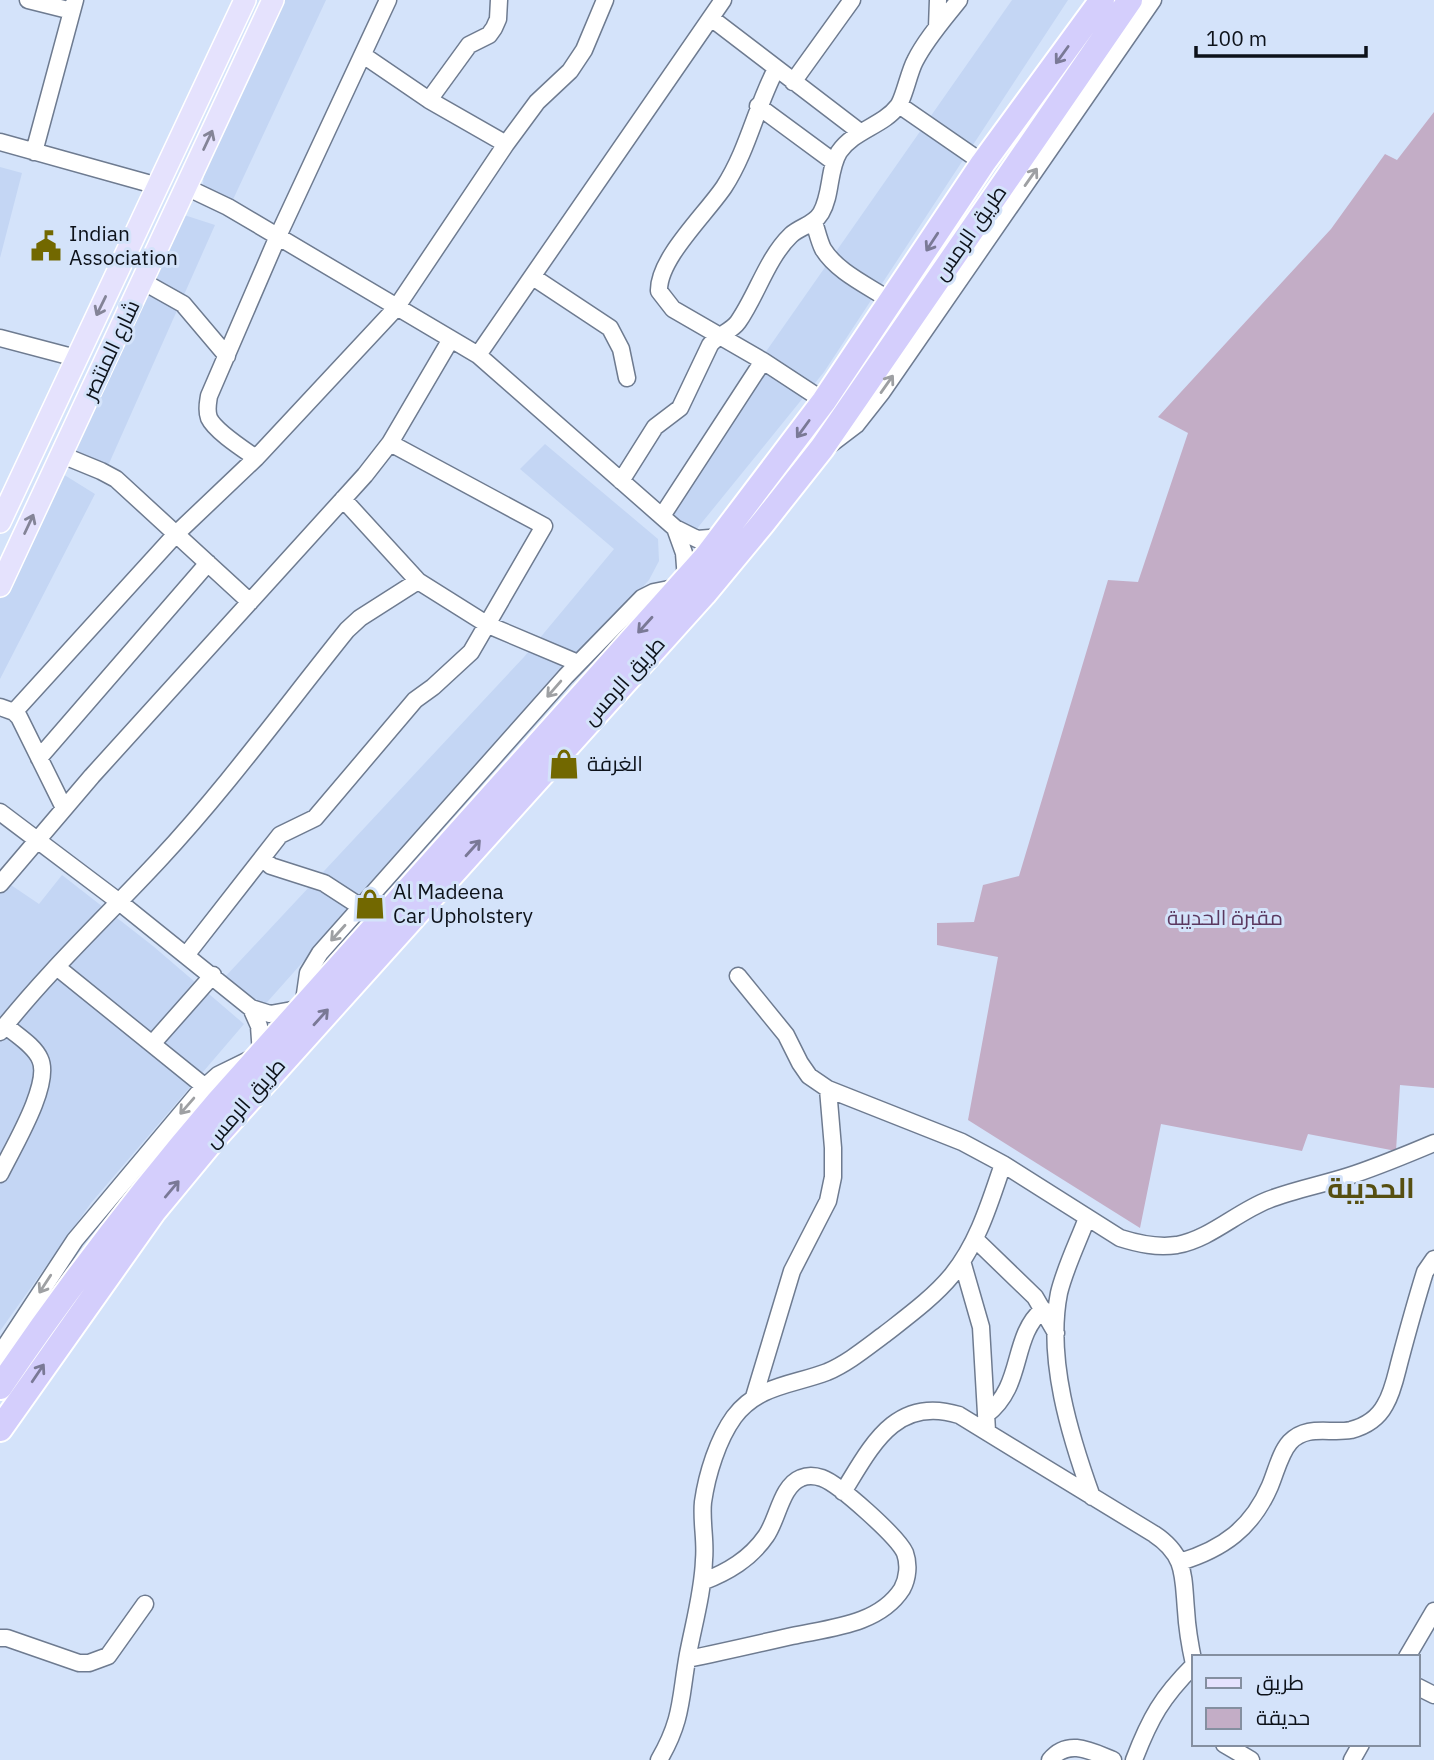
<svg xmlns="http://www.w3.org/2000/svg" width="1434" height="1760" viewBox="0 0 1434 1760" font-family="'IBM Plex Sans',Cairo,sans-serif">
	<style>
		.built { fill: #c4d6f4 }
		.green { fill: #c3adc6 }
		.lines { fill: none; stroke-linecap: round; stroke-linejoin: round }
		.minor-casing { stroke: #6e7b90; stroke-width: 19 }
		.major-casing { stroke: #fff; stroke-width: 24 }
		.highway-casing { stroke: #fff; stroke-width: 28 }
		.minor { stroke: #fff; stroke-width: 16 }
		.major { stroke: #e5e2fd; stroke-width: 21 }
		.highway { stroke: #d4cefc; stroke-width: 24 }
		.oneway { stroke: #7a7996 }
		.oneway2 { stroke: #848497 }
		.oneway3 { stroke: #9ea0a3 }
		.labels { text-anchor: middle; stroke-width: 6; stroke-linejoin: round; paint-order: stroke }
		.street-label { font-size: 21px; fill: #0d121a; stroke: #d4e3fa }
		.poi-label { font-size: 21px; fill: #0d121a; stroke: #d4e3fa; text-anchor: start }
		.park-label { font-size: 21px; fill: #5b3960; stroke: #d4e3fa }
		.district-label { font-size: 28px; font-weight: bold; fill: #564f11; stroke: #d4e3fa }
	</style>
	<rect width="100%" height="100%" fill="#d4e3fa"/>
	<!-- built -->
	<path class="built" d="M 282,0 L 326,0 L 230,206 L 203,187 L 204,165 Z
		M 1012,0 L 1068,0 L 824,372 L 691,536 L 658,506 Z
		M 0,167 L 22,173 L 0,258 Z
		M 178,213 L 215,225 L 103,477 L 69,458 Z
		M 545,444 L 658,539 L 659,561 L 649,580 L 448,799 L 261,1009 L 224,978 L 524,657 L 614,549 L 520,469 Z
		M 58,471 L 95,494 L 0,679 L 0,599 Z
		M 62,875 L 153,946 L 244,1024 L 91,1203 L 0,1331 L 0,893 L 8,883 L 39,904 Z"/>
	<!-- green -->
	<path class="green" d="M 1434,112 L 1434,1088 L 1400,1085 L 1396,1151 L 1308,1134 L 1302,1151 L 1161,1124 L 1140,1228 L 968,1120 L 998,957 L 937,945 L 937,923 L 974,922 L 983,885 L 1019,876 L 1108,580 L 1138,582 L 1188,433 L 1158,417 L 1331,229 L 1385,154 L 1397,160 Z"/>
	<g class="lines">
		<!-- minor casing -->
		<g class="minor-casing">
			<path id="minor" d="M 28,0 L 72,11
				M 711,18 L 860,132
				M 937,28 L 938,0
				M 363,55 L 429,100 L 506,144
				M 776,69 C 756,107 748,150 724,187 C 705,215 658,259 659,291 L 673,309 L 763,361 L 824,401
				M 793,82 L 852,0
				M 429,100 L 469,45 L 489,35 L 494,28 L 498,19 L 499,0
				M 899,105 L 983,163
				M 758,106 L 834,162
				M 0,142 L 158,186
				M 34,152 L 75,0
				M 186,187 L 228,207 L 478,355 L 675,528 L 697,539 L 722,537
				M 814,222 C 817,231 819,241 823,249 C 837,272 869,286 891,301
				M 533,277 L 610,328 L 621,349 L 627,378
				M 142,281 L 183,304 L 227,356
				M 0,338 L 76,358
				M 478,355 L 723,0
				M 831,444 L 856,425 L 882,392 L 1153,0
				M 62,455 L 101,471 L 116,479 L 250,602
				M 256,458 C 243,449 215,431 209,418 C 206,410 208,403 209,396 L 278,236 L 388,0
				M 621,481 L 655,427 L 680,408 L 710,345 C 717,335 731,332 738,322 C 757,295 767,258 791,235 C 801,226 814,225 821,213 C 832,194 828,170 839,152 C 854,130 883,126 898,106 C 904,98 909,72 915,61 C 926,39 944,19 959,0
				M 343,499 L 418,581 L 488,625 L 578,663
				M 662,516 L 763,361
				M 675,528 L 684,553 L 686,580
				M 0,707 L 14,712 L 19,717 L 64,808
				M 14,712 L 176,534 L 256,458 L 396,308 L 506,144 L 537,102 L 570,71 L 584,50 L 605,0
				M 39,758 L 208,563
				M 0,812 L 118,901 L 251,1008 L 270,1014 L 303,1008 L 308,973 L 320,953 L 566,676 L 642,598 L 654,592 L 679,587
				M 263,859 L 271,866 L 324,883 L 361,907
				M 0,884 L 92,776 L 365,475 L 390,443 L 451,339
				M 187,954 L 280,835 L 315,818 L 415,700 L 433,687 L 471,652 L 544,526 L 390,443
				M 58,968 L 204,1086
				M 738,976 L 786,1035 L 800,1063 L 809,1076 L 828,1089 L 962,1142 L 1003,1164 L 1120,1238 C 1139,1244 1157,1248 1177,1245 C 1210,1239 1237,1212 1268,1200 C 1296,1189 1326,1184 1355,1174 C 1381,1165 1408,1154 1434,1143
				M 0,1032 C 48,971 106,917 159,860 C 226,788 285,707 347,630 L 360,618 L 418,581
				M 152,1044 L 213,975
				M 0,1174 C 12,1149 52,1084 40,1059 C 34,1045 16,1035 5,1025
				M 1087,1218 C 1078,1242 1065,1268 1059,1293 C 1046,1359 1070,1436 1092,1497
				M 975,1239 L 1035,1297 L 1056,1333
				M 962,1261 L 981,1327 L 987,1431
				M 0,1354 L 75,1240 L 200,1091 L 218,1075 L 261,1054 L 259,1026 L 251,1008
				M 754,1397 L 792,1271 L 828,1201 L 833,1177 L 833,1148 L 828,1089
				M 986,1415 C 1025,1385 1010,1338 1043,1309
				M 843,1492 C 871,1447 895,1395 959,1415 L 1154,1534 C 1186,1555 1183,1576 1186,1610 C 1187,1628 1190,1646 1194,1664
				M 1180,1562 C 1223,1549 1252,1528 1270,1486 C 1276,1472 1280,1453 1290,1442 C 1307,1424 1330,1434 1351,1430 C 1366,1426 1378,1418 1385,1405 C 1393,1392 1396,1375 1400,1360 C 1408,1330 1416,1301 1425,1272 L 1434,1259
				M 0,1638 L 7,1638 L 79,1663 L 89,1663 L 108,1656 L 145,1604
				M 1407,1657 L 1434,1611
				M 688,1659 C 722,1652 757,1644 792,1636 C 829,1628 879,1625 902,1589 C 908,1578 909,1564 905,1553 C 898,1537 839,1484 822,1478 C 816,1476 808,1475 801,1478 C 781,1486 778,1519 766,1536 C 750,1559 728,1572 702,1582
				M 1418,1687 L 1434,1695
				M 1224,1744 L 1251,1760
				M 659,1760 C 683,1719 680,1698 688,1654 C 694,1623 703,1591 704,1560 C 706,1541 701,1521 703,1502 C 707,1474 718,1439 734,1417 C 758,1385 793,1385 827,1372 C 848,1363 866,1348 885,1334 C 908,1316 934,1297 952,1275 C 978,1243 990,1202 1003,1164
				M 1050,1760 C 1068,1738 1091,1751 1113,1760
				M 1134,1760 C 1150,1718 1162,1697 1194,1665
				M 1352,1760 L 1361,1744"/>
		</g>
		<!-- major casing -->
		<g class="major-casing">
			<path id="major" d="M 0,522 L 245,0
				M 0,586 L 273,0"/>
		</g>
		<!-- highway casing -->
		<g class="highway-casing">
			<path id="highway" d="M 0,1387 C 67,1288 140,1193 218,1102 L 706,557 L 824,401 L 983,163 L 1102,0
				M 0,1429 L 154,1211 L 211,1142 L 704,594 L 762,524 L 822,448 L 1130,0"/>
		</g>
		<!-- minor -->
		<use href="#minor" class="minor"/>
		<!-- major -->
		<use href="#major" class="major"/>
		<!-- highway -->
		<use href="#highway" class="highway"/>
	</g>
	<!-- one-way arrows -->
	<defs><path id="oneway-shaft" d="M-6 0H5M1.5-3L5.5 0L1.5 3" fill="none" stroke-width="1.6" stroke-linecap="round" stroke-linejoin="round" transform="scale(1.75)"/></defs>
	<g class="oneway">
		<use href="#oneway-shaft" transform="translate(1062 55) rotate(126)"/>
		<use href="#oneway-shaft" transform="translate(932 242) rotate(123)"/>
		<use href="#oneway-shaft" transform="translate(803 429) rotate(126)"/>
		<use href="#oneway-shaft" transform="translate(645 625) rotate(132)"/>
		<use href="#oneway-shaft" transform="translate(473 848) rotate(-48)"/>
		<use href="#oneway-shaft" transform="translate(321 1017) rotate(-48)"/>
		<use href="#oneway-shaft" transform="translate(172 1189) rotate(-50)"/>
		<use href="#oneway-shaft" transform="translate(38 1373) rotate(-56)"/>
	</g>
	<g class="oneway2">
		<use href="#oneway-shaft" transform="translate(208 140) rotate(-65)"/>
		<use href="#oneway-shaft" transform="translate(101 306) rotate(116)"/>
		<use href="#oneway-shaft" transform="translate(29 524) rotate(-65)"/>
	</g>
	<g class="oneway3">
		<use href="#oneway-shaft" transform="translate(1031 177) rotate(-55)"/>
		<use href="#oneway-shaft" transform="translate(887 384) rotate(-55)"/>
		<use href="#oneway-shaft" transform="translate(554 689) rotate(131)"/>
		<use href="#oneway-shaft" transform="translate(338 933) rotate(132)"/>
		<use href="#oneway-shaft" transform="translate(187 1106) rotate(131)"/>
		<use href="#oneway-shaft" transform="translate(45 1284) rotate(123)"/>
	</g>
	<!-- icons -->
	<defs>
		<g id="civic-bare" transform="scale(2.415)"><path d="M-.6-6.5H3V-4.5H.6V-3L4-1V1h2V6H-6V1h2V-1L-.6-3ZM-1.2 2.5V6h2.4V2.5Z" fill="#726800" stroke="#d4e3fa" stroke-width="2.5" paint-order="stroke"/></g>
		<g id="shop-bare" transform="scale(2.415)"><path d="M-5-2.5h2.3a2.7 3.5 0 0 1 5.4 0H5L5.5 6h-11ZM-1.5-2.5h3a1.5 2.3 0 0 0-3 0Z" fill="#726800" stroke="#d4e3fa" stroke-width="2.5" paint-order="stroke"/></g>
	</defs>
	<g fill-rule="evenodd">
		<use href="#civic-bare" x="46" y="246"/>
		<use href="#shop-bare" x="564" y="764"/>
		<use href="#shop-bare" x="370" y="904"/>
	</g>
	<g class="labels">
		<!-- street labels -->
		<g class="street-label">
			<text transform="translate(970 233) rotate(-55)" y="7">طريق الرمس</text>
			<text transform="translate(111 350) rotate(-65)" y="7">شارع المنتصر</text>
			<text transform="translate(624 681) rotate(-48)" y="7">طريق الرمس</text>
			<text transform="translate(245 1103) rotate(-49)" y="7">طريق الرمس</text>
		</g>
		<!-- poi labels -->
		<g class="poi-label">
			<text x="69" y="241">Indian<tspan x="69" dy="24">Association</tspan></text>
			<text x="587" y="771">الغرفة</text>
			<text x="393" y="899">Al Madeena<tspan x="393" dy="24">Car Upholstery</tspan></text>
		</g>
		<!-- park labels -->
		<g class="park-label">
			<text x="1225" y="925">مقبرة الحديبة</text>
		</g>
		<!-- district labels -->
		<g class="district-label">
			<text x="1371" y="1198">الحديبة</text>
		</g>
	</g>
	<!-- legend -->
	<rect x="1192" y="1655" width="228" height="91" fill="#d4e3fa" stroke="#848fa0" stroke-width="2"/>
	<rect x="1206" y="1678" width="35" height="10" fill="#e5e2fd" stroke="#848fa0" stroke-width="2"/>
	<text x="1256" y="1690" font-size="21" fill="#0d121a">طريق</text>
	<rect x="1206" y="1708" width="35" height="21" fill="#c3adc6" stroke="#848fa0" stroke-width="2"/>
	<text x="1256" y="1725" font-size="21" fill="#0d121a">حديقة</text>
	<!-- scale -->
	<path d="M1196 46v10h170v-10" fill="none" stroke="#0d121a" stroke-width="3.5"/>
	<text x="1206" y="46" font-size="21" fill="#0d121a" stroke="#d4e3fa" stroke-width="5" paint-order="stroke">100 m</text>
</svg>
